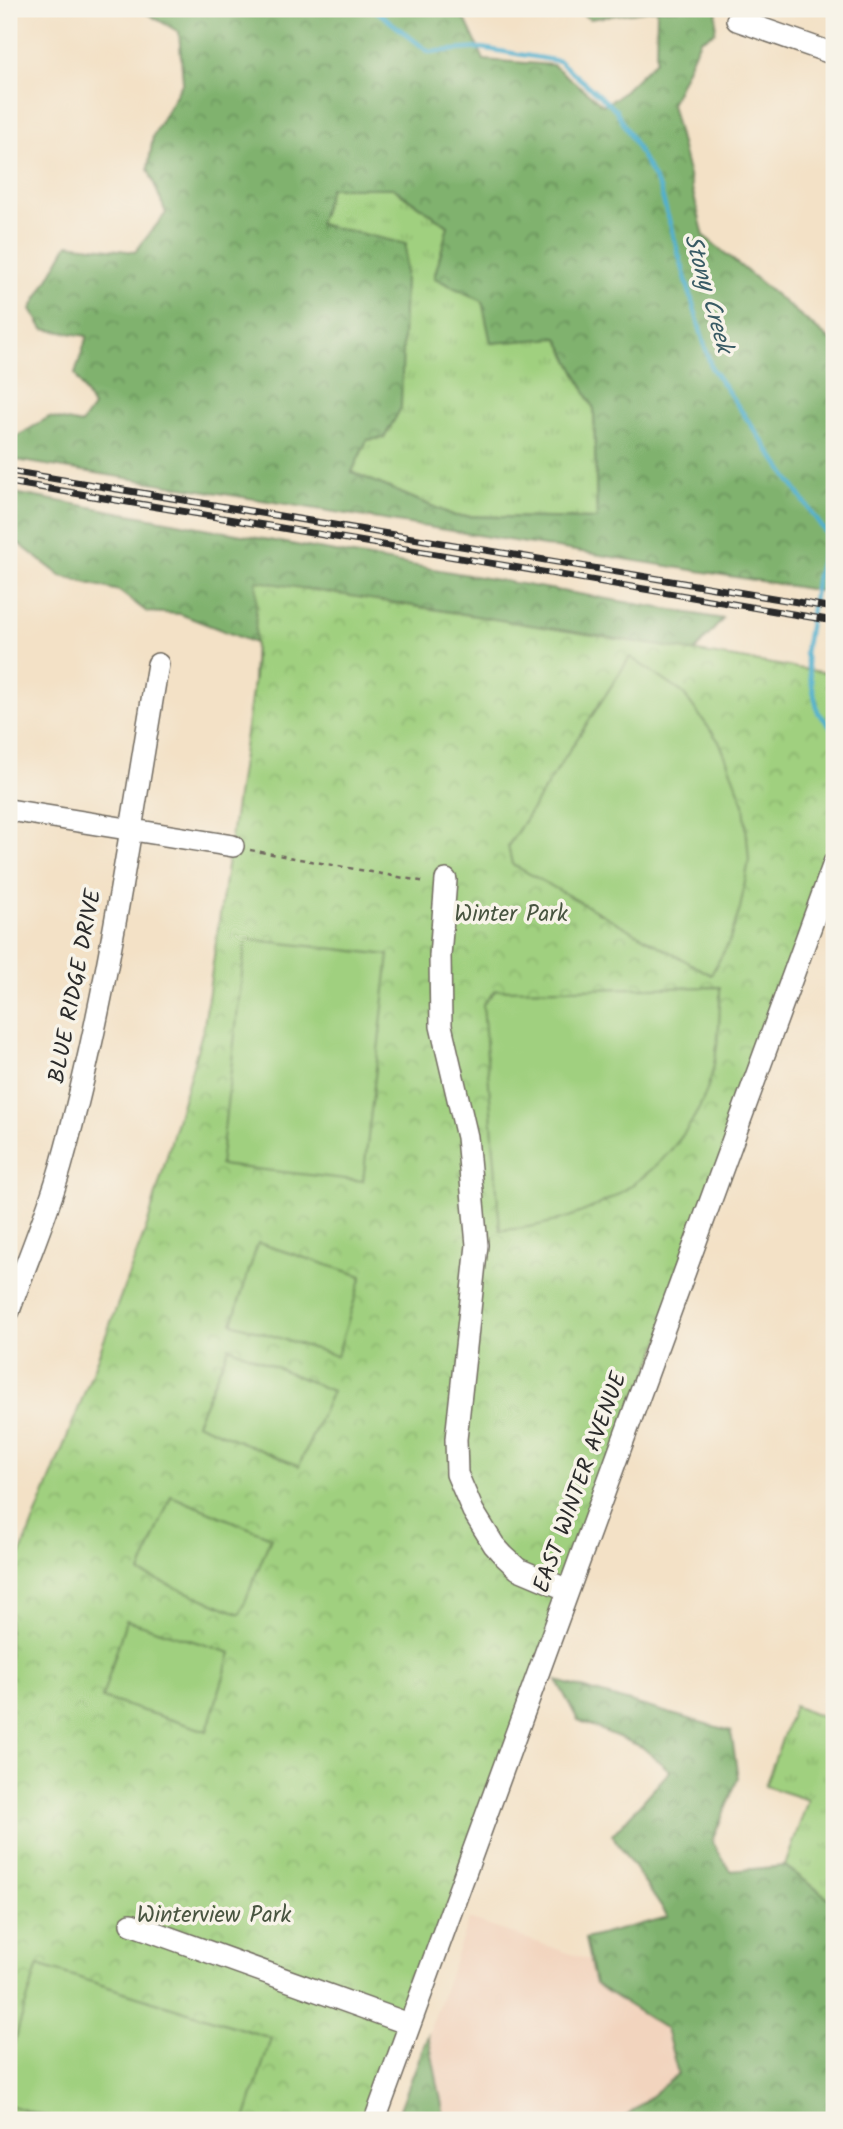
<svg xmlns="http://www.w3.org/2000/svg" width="843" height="2129" viewBox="0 0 843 2129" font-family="Kalam,sans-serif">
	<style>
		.built { fill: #f2d4be }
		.grass { fill: url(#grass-tufts); stroke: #667e55; stroke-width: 2 }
		.forest { fill: url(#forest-crowns); stroke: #566e4c; stroke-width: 2; fill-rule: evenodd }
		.park { fill: url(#park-crowns); stroke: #667e55; stroke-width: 2 }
		.pitch { fill: #a0d07f; stroke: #667e55; stroke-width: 2 }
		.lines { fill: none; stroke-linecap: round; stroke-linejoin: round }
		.stream { stroke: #50b0cf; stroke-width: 4.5 }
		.minor-casing { stroke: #716b61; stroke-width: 24 }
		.path { stroke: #716b61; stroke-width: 2.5; stroke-dasharray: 5 5; stroke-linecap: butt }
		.minor { stroke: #fff; stroke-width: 21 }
		.rail-casing { stroke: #2b2b2b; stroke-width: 7 }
		.rail { stroke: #f7f3e8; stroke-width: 4.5; stroke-dasharray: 13; stroke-linecap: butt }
		.labels { text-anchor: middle; stroke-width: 7; stroke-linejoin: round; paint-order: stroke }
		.park-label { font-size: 23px; fill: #485440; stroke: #f7f3e8 }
		.street-label { font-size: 23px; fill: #2b2b2b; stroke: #f7f3e8 }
		.water-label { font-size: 24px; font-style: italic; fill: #385a64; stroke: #f7f3e8 }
	</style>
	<defs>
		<pattern id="grass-tufts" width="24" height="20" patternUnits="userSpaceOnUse" patternTransform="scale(1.75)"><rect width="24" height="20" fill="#a0d07f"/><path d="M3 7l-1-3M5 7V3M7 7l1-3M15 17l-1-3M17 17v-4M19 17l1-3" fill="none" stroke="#8ab36e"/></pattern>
		<pattern id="forest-crowns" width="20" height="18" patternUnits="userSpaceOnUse" patternTransform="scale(1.75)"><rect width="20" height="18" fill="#80b26e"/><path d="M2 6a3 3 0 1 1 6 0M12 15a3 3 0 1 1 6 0" fill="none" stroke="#69915b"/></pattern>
		<pattern id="park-crowns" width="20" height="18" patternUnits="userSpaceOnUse" patternTransform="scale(1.75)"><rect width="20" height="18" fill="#a0d07f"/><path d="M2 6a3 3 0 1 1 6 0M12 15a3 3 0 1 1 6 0" fill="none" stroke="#8ab36e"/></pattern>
	</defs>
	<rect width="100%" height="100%" fill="#f7f3e8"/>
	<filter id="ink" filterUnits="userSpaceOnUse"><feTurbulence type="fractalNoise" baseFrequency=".0143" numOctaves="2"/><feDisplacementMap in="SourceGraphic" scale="14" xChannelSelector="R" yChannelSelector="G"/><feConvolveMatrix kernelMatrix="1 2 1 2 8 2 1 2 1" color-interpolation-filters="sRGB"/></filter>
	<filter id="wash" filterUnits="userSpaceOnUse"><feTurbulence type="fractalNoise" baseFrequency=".00686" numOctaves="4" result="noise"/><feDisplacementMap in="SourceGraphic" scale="28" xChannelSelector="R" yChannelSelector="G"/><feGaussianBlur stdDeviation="1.57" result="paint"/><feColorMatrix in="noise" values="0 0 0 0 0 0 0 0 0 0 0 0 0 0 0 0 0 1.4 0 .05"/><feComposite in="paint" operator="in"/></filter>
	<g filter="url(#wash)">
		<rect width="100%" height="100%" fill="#f3e1c6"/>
		<!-- built -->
		<path class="built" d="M 469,1919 L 589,1960 L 595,1984 L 666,2029 L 678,2074 L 622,2120 L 445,2120 L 428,2035 Z"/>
		<!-- grass -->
		<path class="grass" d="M 329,188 L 393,188 L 448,226 L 482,301 L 558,338 L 594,409 L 597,519 L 455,516 L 351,472 L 367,440 L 319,224 Z
			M 794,1706 L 834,1722 L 834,1902 L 785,1866 L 808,1800 L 765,1786 Z"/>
		<!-- forest -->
		<path class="forest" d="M 139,9 L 455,9 L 467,23 L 484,60 L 553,65 L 603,105 L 619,96 L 656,60 L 657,9 L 590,19 L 572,9 L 717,9 L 715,32 L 700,40 L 671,104 L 704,236 L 834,343 L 834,593 L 9,459 L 9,437 L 13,439 L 49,417 L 81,424 L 93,407 L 75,374 L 87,336 L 43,329 L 31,309 L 68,244 L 135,252 L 166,213 L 148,169 L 153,136 L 183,82 L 179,32 ZM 330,188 L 393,188 L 448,226 L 434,278 L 482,301 L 491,343 L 558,338 L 594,409 L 597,519 L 455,516 L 352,472 L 367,440 L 384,438 L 401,408 L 406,244 L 319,224 Z
			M 9,492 L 307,547 L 723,619 L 694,652 L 390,602 L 252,698 L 255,643 L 180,614 L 147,612 L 119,591 L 61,576 L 14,540 L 9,541 Z
			M 557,1681 L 731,1731 L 738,1778 L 712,1841 L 730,1871 L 785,1866 L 834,1902 L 834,2120 L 622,2120 L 678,2074 L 666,2029 L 595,1984 L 585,1939 L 668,1917 L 612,1835 L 670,1771 L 642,1747 L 578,1720 Z
			M 428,2035 L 445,2120 L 404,2120 L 400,2109 Z"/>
		<!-- park -->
		<path class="park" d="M 257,581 L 834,674 L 834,867 L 373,2120 L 9,2120 L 9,1583 L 79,1407 L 147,1226 L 204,1026 L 254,678 Z"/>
		<!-- pitch -->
		<path class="pitch" d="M 630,657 L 683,693 L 720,743 L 744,804 L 749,860 L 740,909 L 729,942 L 711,975 L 512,864 L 508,846 Z
			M 246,939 L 389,955 L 363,1181 L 220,1165 Z
			M 720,987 C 720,1018 719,1046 711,1077 C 685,1169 591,1226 500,1230 L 483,1004 L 496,990 Z
			M 258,1243 L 362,1276 L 337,1356 L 232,1323 Z
			M 229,1347 L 332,1391 L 299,1466 L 196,1423 Z
			M 171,1496 L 271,1537 L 240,1614 L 140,1573 Z
			M 126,1620 L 231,1653 L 207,1731 L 102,1698 Z
			M 38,1965 L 271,2038 L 245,2120 L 58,2120 L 9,2105 L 9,2059 Z"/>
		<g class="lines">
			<!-- stream -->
			<path class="stream" d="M 374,9 L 429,52 L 481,48 L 559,61 L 616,110 L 660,189 L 711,367 L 828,536 L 817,576 L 805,653 L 818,712 L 834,731"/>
		</g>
	</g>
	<g filter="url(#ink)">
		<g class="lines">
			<!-- minor casing -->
			<g class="minor-casing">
				<path id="minor" d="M 737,20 L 834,54
					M 9,810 L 233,846
					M 446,880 L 440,956 L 441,1026 L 467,1137 L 477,1245 L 456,1439 L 457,1474 L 473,1511 L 494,1545 L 504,1556 L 518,1569 L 568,1590
					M 9,1311 C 26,1263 47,1215 61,1166 C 107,1002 130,831 158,664
					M 131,1924 L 409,2024
					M 375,2120 L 834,863"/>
			</g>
			<!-- path -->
			<path class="path" d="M 250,850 L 426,882"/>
			<!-- minor -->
			<use href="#minor" class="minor"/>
			<!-- rail casing -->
			<g class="rail-casing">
				<path id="rail" d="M 9,471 L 834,608
					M 9,482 L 834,621"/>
			</g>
			<!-- rail -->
			<use href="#rail" class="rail"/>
		</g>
	</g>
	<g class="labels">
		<!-- park labels -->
		<g class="park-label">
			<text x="511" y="921">Winter Park</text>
			<text x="214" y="1922">Winterview Park</text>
		</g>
		<!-- street labels -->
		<g class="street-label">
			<text transform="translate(74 986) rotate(-79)" y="8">BLUE RIDGE DRIVE</text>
			<text transform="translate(579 1482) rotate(-70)" y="8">EAST WINTER AVENUE</text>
		</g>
		<!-- water labels -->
		<g class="water-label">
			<text transform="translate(709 293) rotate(74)" y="8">Stony Creek</text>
		</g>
	</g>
	<!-- margin -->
	<rect width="843" height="2129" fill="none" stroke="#f7f3e8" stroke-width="35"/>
</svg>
